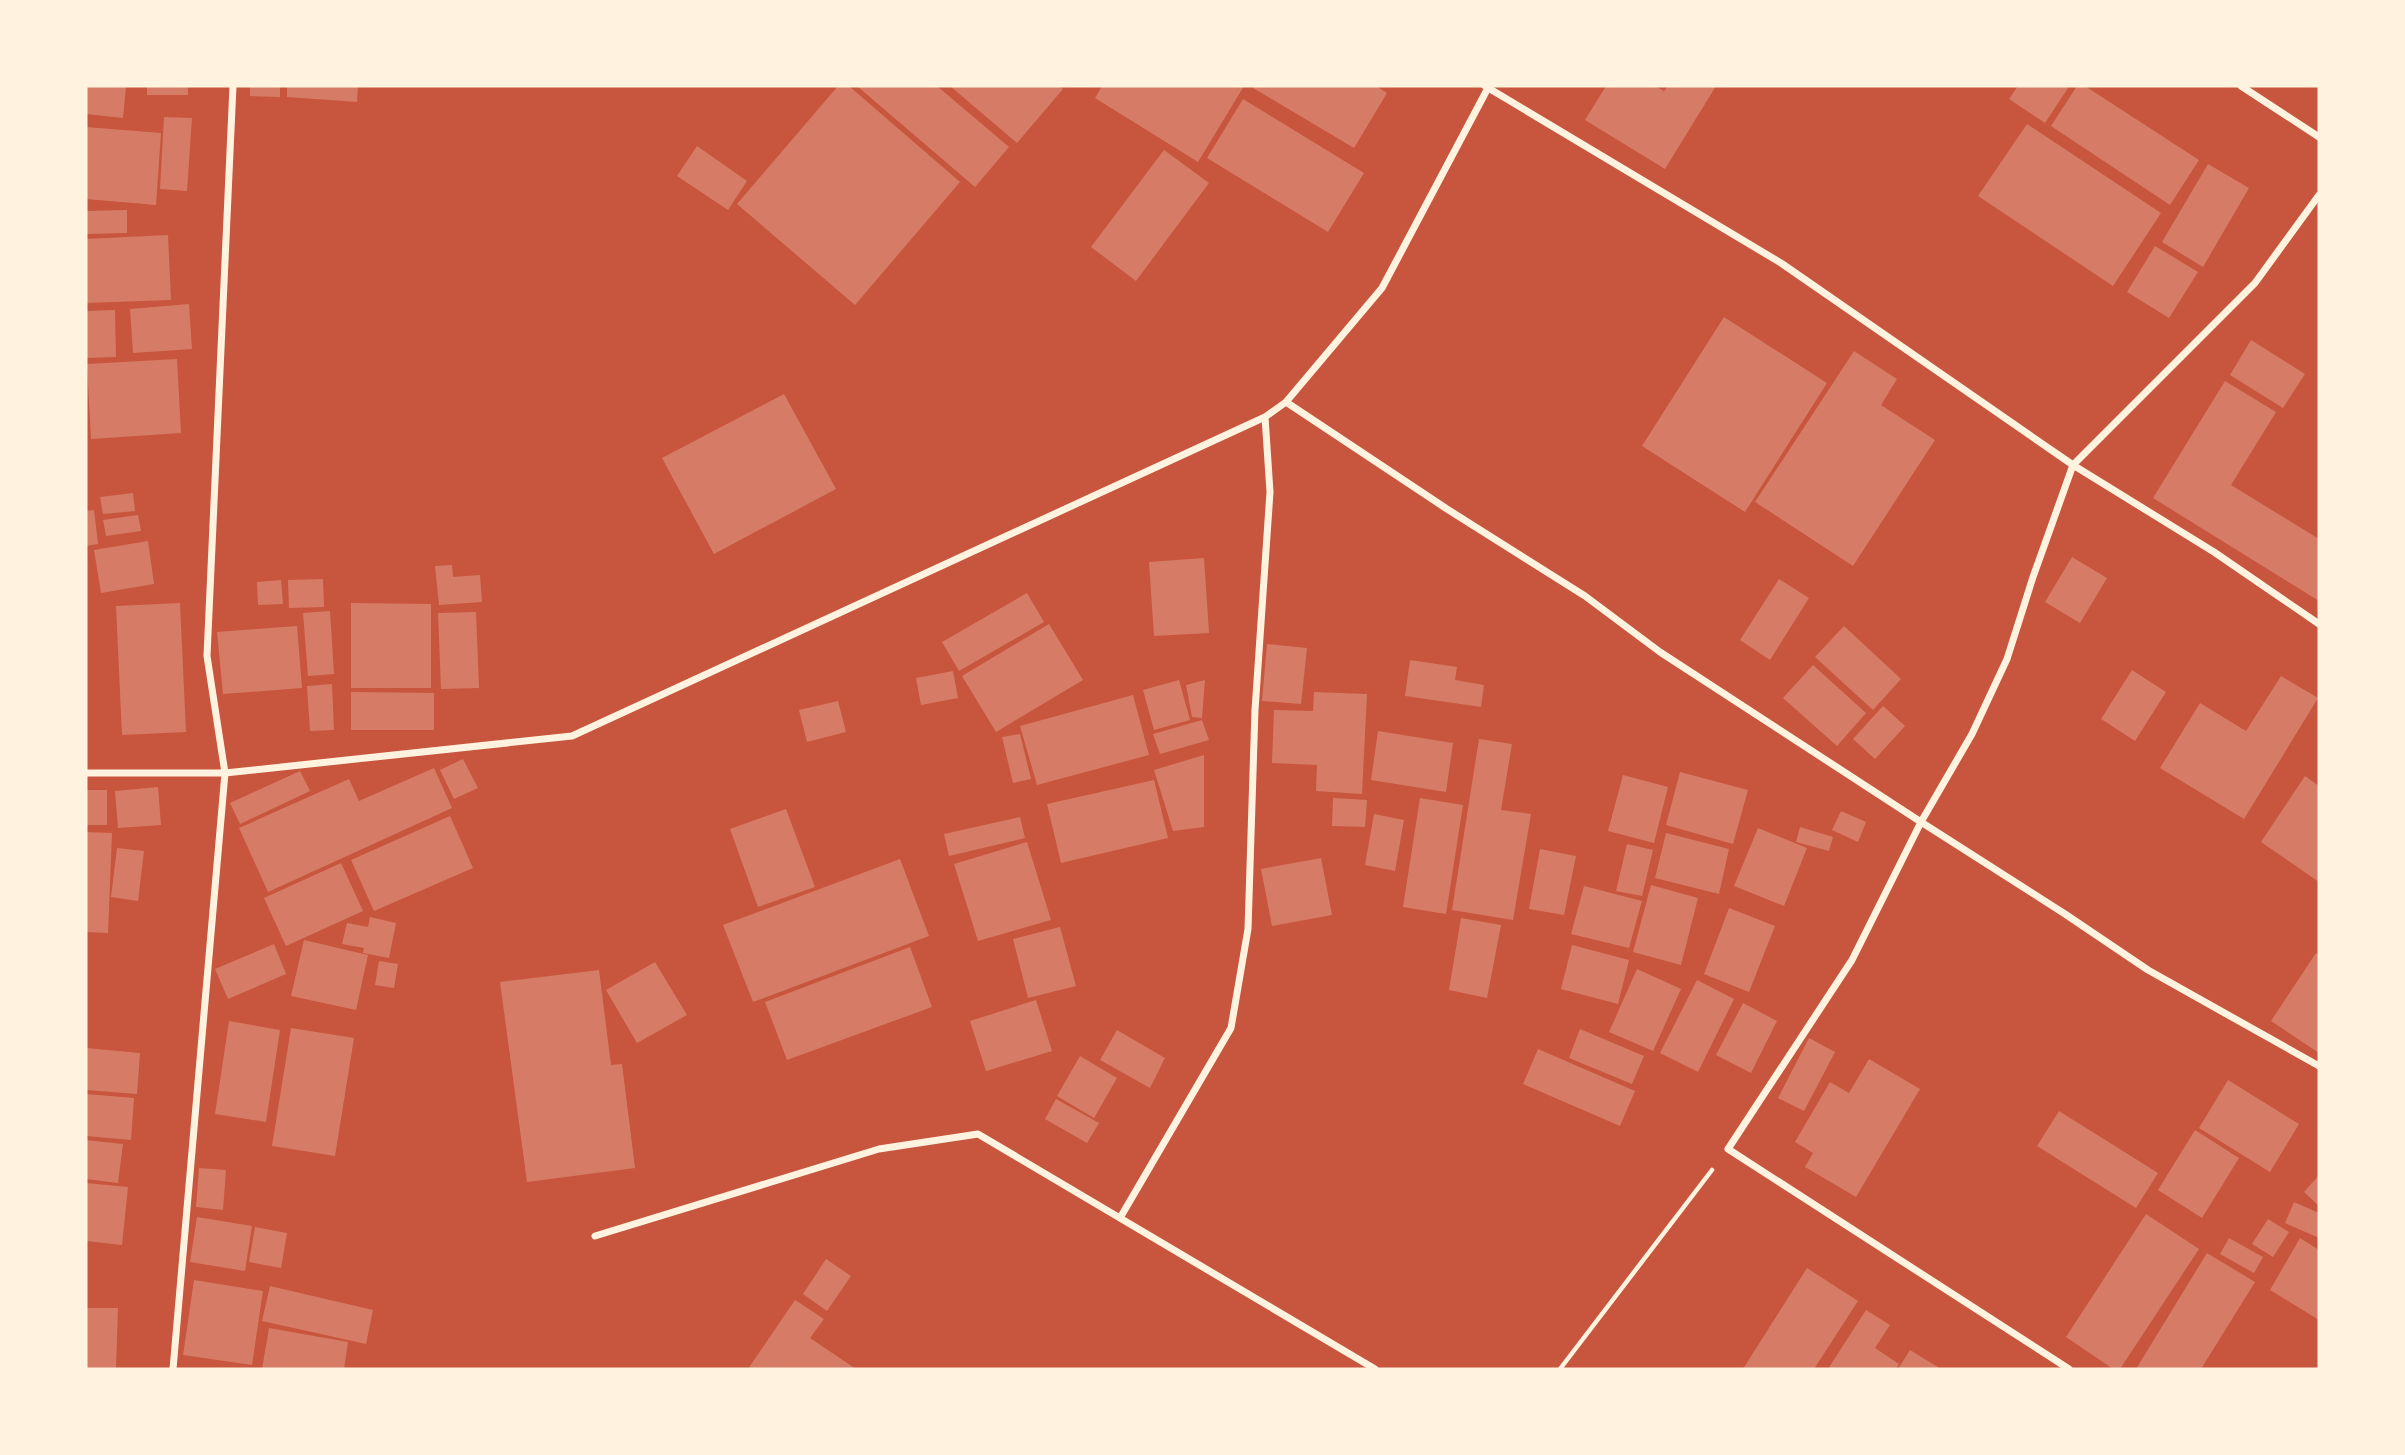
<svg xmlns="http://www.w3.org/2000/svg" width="2405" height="1455" viewBox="0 0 2405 1455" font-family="'Source Serif 4',serif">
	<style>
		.building { fill: #d67c66 }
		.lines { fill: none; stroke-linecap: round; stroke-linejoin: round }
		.path { stroke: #fff3e0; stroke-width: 4.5 }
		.minor { stroke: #fff3e0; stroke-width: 7 }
	</style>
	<rect width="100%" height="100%" fill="#c8553d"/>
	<!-- building -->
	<path class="building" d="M 86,86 L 126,86 L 123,118 L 86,114 Z
		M 147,86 L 188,86 L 188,95 L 147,95 Z
		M 250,86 L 280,86 L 280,97 L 250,96 Z
		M 287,86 L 358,86 L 357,102 L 287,97 Z
		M 838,86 L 849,86 L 960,182 L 855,305 L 737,204 Z
		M 857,86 L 937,86 L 1009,147 L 975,187 Z
		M 950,86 L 1059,86 L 1063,89 L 1017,143 Z
		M 1102,86 L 1244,86 L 1198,162 L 1095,98 Z
		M 1255,86 L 1376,86 L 1387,93 L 1354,148 L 1253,88 Z
		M 1606,86 L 1655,86 L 1664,91 L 1668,86 L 1716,86 L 1665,169 L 1585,120 Z
		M 2018,86 L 2065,86 L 2068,88 L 2045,123 L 2009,99 Z
		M 2077,86 L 2085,86 L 2199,160 L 2170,205 L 2051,126 Z
		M 1243,99 L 1364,173 L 1328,232 L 1207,158 Z
		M 164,117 L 192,118 L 187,191 L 160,189 Z
		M 2027,124 L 2161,213 L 2113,286 L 1978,196 Z
		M 86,127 L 161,133 L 156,205 L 86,199 Z
		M 697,146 L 747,181 L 728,210 L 677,176 Z
		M 1164,150 L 1209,183 L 1136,281 L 1091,247 Z
		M 2208,164 L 2249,188 L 2203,267 L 2162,242 Z
		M 127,210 L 127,233 L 86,234 L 86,211 Z
		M 168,235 L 171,300 L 86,303 L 86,239 Z
		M 2155,246 L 2198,272 L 2169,318 L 2127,292 Z
		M 189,304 L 192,349 L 133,353 L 130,309 Z
		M 115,310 L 116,357 L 86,358 L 86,311 Z
		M 1724,317 L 1827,383 L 1745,512 L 1642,446 Z
		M 2251,340 L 2305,374 L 2283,408 L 2230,375 Z
		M 1854,351 L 1897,379 L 1881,405 L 1935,440 L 1853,566 L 1755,502 Z
		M 177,359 L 181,433 L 91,439 L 87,364 Z
		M 2225,381 L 2276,412 L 2231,485 L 2319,539 L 2319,601 L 2153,498 Z
		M 784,394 L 836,489 L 714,554 L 662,458 Z
		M 133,493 L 135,511 L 103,514 L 100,497 Z
		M 94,510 L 98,544 L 86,546 L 86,511 Z
		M 138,515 L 141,531 L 106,536 L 103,520 Z
		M 148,541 L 154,584 L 101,593 L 94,550 Z
		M 2072,557 L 2107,578 L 2080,623 L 2045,602 Z
		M 1204,558 L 1209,633 L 1154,636 L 1149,562 Z
		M 452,565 L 453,577 L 480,575 L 482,602 L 439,605 L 435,566 Z
		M 323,579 L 324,607 L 289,608 L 288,580 Z
		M 1779,579 L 1809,598 L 1770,660 L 1740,640 Z
		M 281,580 L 283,604 L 258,605 L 257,582 Z
		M 1027,593 L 1044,622 L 959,671 L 942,642 Z
		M 180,603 L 186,732 L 122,735 L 116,606 Z
		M 351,603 L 431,604 L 431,688 L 351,688 Z
		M 330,611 L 334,674 L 308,676 L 303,613 Z
		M 476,612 L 479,688 L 441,689 L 438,613 Z
		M 1049,624 L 1083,680 L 996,732 L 962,676 Z
		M 297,626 L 302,688 L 223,694 L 217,632 Z
		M 1844,626 L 1901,679 L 1873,710 L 1815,657 Z
		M 1267,644 L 1307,648 L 1301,704 L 1262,701 Z
		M 1410,660 L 1457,667 L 1455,680 L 1484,685 L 1481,707 L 1405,696 Z
		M 1813,665 L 1866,713 L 1837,746 L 1783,698 Z
		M 2132,670 L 2166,692 L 2135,741 L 2101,719 Z
		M 953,671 L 958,698 L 921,705 L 916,678 Z
		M 2281,676 L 2318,698 L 2244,819 L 2160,768 L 2200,703 L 2246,731 Z
		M 1179,680 L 1190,720 L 1154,730 L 1143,690 Z
		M 1205,680 L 1202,718 L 1192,717 L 1186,685 Z
		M 332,684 L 334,730 L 310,731 L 307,686 Z
		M 351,692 L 434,693 L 434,730 L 351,730 Z
		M 1314,692 L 1367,694 L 1362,794 L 1316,791 L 1317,765 L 1272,763 L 1274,710 L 1313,711 Z
		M 1133,695 L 1149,755 L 1037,785 L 1020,726 Z
		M 838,701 L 846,732 L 807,742 L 799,710 Z
		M 1883,706 L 1905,726 L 1875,759 L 1853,739 Z
		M 1202,720 L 1209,740 L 1160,754 L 1153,734 Z
		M 1378,731 L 1453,743 L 1446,792 L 1371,780 Z
		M 1020,734 L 1031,779 L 1013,783 L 1002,737 Z
		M 1479,739 L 1512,744 L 1501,810 L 1531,814 L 1513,920 L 1452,910 Z
		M 1204,755 L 1204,827 L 1173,831 L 1154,770 Z
		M 463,759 L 478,788 L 454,799 L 440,770 Z
		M 434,768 L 452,808 L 268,892 L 239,828 L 349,779 L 359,801 Z
		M 300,771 L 310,791 L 240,824 L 230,803 Z
		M 1680,772 L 1748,790 L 1733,844 L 1666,825 Z
		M 1623,775 L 1668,787 L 1654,843 L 1608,831 Z
		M 2305,776 L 2319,786 L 2319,882 L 2261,842 Z
		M 1154,780 L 1168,838 L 1061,863 L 1047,804 Z
		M 158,787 L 161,825 L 118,828 L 115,791 Z
		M 86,790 L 107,790 L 107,825 L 86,825 Z
		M 1333,798 L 1367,800 L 1365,827 L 1332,826 Z
		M 1420,798 L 1463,805 L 1446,914 L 1403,907 Z
		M 786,809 L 815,887 L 758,907 L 730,829 Z
		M 1841,811 L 1866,822 L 1858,842 L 1832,830 Z
		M 1374,814 L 1404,820 L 1395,871 L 1365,865 Z
		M 450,816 L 473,868 L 374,911 L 351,860 Z
		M 1020,817 L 1025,838 L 949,856 L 944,834 Z
		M 1800,827 L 1833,837 L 1829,851 L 1796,842 Z
		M 1758,828 L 1807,848 L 1784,906 L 1734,886 Z
		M 86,832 L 112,833 L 108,933 L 86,932 Z
		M 1666,833 L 1729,849 L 1719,894 L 1655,878 Z
		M 1027,842 L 1051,920 L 978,941 L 954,864 Z
		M 1627,844 L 1653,850 L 1642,896 L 1616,891 Z
		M 117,848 L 144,851 L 138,901 L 111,897 Z
		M 1540,849 L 1576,856 L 1564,915 L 1529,909 Z
		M 1321,858 L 1332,915 L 1272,926 L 1261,869 Z
		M 900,859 L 929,936 L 753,1002 L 723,925 Z
		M 341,863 L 363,911 L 286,946 L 264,898 Z
		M 1651,885 L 1698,898 L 1681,965 L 1633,952 Z
		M 1584,886 L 1642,901 L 1629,948 L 1571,934 Z
		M 1729,908 L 1775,926 L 1749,992 L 1704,974 Z
		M 370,917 L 396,923 L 389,958 L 363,953 L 364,948 L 342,944 L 347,923 L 368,927 Z
		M 1461,918 L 1501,925 L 1487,998 L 1449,990 Z
		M 1060,927 L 1076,986 L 1028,998 L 1013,939 Z
		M 304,940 L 368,955 L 356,1010 L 291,996 Z
		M 274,944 L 286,974 L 228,999 L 215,969 Z
		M 1572,945 L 1629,960 L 1618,1004 L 1561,989 Z
		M 910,947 L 932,1007 L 787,1060 L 765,1002 Z
		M 2316,953 L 2319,955 L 2319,1053 L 2271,1021 Z
		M 379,961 L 398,964 L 394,988 L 375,985 Z
		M 655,962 L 687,1015 L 637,1043 L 606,990 Z
		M 1637,969 L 1681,989 L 1653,1051 L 1609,1032 Z
		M 599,970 L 611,1065 L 622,1064 L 635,1168 L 527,1182 L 500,982 Z
		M 1697,980 L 1734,999 L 1698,1072 L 1660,1053 Z
		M 1036,1000 L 1052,1051 L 986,1071 L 970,1021 Z
		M 1743,1003 L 1777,1021 L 1751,1073 L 1716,1055 Z
		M 229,1021 L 280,1030 L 266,1122 L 215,1114 Z
		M 291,1028 L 354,1038 L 335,1156 L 272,1146 Z
		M 1580,1029 L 1644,1056 L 1632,1084 L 1569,1058 Z
		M 1117,1030 L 1165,1058 L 1150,1088 L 1100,1060 Z
		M 1809,1038 L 1835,1052 L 1804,1111 L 1778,1098 Z
		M 86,1048 L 140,1053 L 137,1094 L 86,1090 Z
		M 1538,1049 L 1635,1091 L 1620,1126 L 1523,1084 Z
		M 1080,1056 L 1117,1078 L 1094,1118 L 1057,1096 Z
		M 1869,1059 L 1920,1089 L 1856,1197 L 1805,1167 L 1813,1153 L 1795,1142 L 1830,1082 L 1849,1093 Z
		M 2228,1080 L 2299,1124 L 2270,1172 L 2199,1128 Z
		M 86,1094 L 134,1098 L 131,1140 L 86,1136 Z
		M 1056,1099 L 1099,1123 L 1087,1143 L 1045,1119 Z
		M 2059,1111 L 2158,1173 L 2136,1208 L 2037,1146 Z
		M 2195,1130 L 2239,1158 L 2202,1218 L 2158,1190 Z
		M 86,1140 L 123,1144 L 118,1183 L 86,1179 Z
		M 199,1168 L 226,1170 L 223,1210 L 196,1207 Z
		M 2319,1175 L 2319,1206 L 2304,1192 Z
		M 86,1183 L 128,1187 L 122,1245 L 86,1241 Z
		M 2294,1202 L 2319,1213 L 2319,1238 L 2285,1223 Z
		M 2146,1214 L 2199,1249 L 2120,1369 L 2113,1369 L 2066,1337 Z
		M 197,1217 L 252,1226 L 245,1271 L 190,1262 Z
		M 2268,1219 L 2289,1232 L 2273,1257 L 2252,1244 Z
		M 255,1227 L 287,1233 L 281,1268 L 249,1262 Z
		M 2229,1238 L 2263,1257 L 2254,1273 L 2220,1254 Z
		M 2300,1238 L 2319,1250 L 2319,1320 L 2270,1290 Z
		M 2207,1253 L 2255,1282 L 2201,1369 L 2136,1369 Z
		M 826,1259 L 851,1276 L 827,1311 L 803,1294 Z
		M 1807,1268 L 1858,1301 L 1814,1369 L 1743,1369 Z
		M 194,1280 L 263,1291 L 252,1365 L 183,1355 Z
		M 270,1286 L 373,1310 L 366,1344 L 262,1321 Z
		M 795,1300 L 824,1319 L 810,1338 L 856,1369 L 748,1369 Z
		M 86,1308 L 118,1308 L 116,1369 L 86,1369 Z
		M 1866,1310 L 1890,1325 L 1875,1348 L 1899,1364 L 1896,1369 L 1828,1369 Z
		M 269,1328 L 348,1342 L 344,1369 L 262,1369 Z
		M 1910,1350 L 1941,1369 L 1898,1369 Z"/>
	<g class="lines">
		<!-- path -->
		<path class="path" d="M 1560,1369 L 1712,1170"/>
		<!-- minor -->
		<path class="minor" d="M 1485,86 L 1781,263 L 2073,465 L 2214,552 L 2319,624
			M 2241,86 L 2319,137
			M 2319,195 L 2255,283 L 2073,465 L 2033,577 L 2007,659 L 1972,734 L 1921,822 L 2065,914 L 2148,970 L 2319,1066
			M 1286,402 L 1447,509 L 1585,596 L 1660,652 L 1921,822 L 1852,960 L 1728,1149 L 2069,1369
			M 86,773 L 225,773 L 572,736 L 1265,417 L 1286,402 L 1382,288 L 1489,86
			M 1120,1218 L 1231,1028 L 1248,929 L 1255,710 L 1270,492 L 1265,417
			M 595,1236 L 879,1149 L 978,1134 L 1375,1369
			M 173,1369 L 225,773 L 207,656 L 233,86"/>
	</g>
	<!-- border -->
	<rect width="2405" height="1455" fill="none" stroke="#fff3e0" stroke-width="175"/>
</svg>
